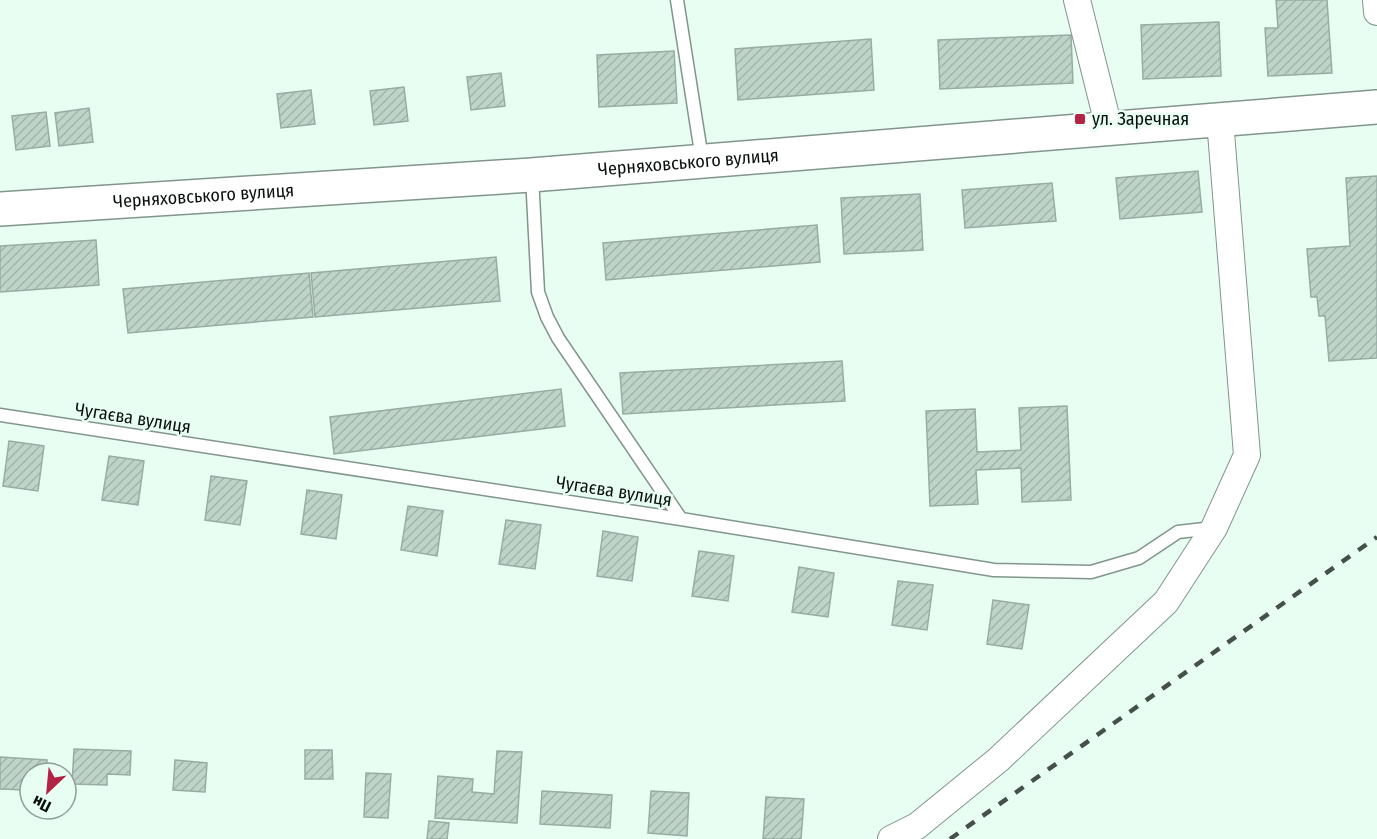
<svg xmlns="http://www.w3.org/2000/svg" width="1377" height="839" viewBox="0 0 1377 839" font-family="'Fira Sans Condensed',sans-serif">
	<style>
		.building { fill: url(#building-hatch); stroke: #98aca2; stroke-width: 1.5 }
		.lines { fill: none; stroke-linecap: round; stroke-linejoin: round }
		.lane-casing { stroke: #81958b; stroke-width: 15 }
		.street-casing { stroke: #81958b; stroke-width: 28 }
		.secondary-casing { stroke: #81958b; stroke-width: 36 }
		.lane { stroke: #fff; stroke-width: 12 }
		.street { stroke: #fff; stroke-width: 26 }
		.secondary { stroke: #fff; stroke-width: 33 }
		.rail { stroke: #45504a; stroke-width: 4.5; stroke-dasharray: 10 10; stroke-linecap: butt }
		.poi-dot { fill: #b42245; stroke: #e8fef3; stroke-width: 2 }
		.labels { text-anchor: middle; stroke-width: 5; stroke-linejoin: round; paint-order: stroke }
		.poi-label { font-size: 18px; fill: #09100d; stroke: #e8fef3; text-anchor: start }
		.street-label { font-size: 18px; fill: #09100d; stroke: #e8fef3 }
	</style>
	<defs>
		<pattern id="building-hatch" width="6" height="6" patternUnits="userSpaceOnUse" patternTransform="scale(1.5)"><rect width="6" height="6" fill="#bfd4c9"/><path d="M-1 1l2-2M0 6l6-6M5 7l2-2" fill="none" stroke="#a3b5ab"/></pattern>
	</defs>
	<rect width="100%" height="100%" fill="#e8fef3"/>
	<!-- building -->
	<path class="building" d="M 1276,0 L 1327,0 L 1332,73 L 1268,76 L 1265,28 L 1278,28 Z
		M 1219,22 L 1221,76 L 1143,79 L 1141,25 Z
		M 1071,35 L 1073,83 L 940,89 L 938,40 Z
		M 871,39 L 874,90 L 738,100 L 735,49 Z
		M 674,51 L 677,103 L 599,107 L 597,55 Z
		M 501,73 L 505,106 L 471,110 L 467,77 Z
		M 404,87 L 408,121 L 374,125 L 370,91 Z
		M 311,90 L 315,124 L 281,128 L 277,94 Z
		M 89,108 L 93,142 L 59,146 L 55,113 Z
		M 46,112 L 50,146 L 16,150 L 12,116 Z
		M 1198,171 L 1202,212 L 1120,219 L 1116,178 Z
		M 1377,176 L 1377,358 L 1329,361 L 1325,316 L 1319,316 L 1317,297 L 1311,297 L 1307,249 L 1350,246 L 1346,178 Z
		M 1052,183 L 1056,221 L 965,228 L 962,190 Z
		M 920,194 L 923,250 L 844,254 L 841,198 Z
		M 817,225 L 820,262 L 606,280 L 603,243 Z
		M 96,240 L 99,285 L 0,292 L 0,246 Z
		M 496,257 L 500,301 L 315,317 L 311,273 Z
		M 309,273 L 313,317 L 128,333 L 123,289 Z
		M 842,361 L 845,401 L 623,414 L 620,373 Z
		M 561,389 L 565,426 L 334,454 L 330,417 Z
		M 1067,406 L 1071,500 L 1022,502 L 1021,468 L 976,470 L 978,504 L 930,506 L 926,411 L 975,409 L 977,452 L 1021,450 L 1019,408 Z
		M 9,441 L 44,446 L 38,491 L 3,486 Z
		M 109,456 L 144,461 L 138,505 L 102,500 Z
		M 211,476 L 247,481 L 240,525 L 205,520 Z
		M 307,490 L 342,495 L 336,539 L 301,534 Z
		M 408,506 L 443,511 L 437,556 L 401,550 Z
		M 506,520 L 541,525 L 535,569 L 499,564 Z
		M 603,531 L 638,537 L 632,581 L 597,576 Z
		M 699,551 L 734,556 L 728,601 L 692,596 Z
		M 799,567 L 834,573 L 828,617 L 792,612 Z
		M 898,581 L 933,585 L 927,630 L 892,625 Z
		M 993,600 L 1029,605 L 1022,649 L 987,644 Z
		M 74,749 L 131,751 L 130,775 L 107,774 L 107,785 L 72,784 Z
		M 305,750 L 332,750 L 333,779 L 305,779 Z
		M 497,751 L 522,752 L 517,823 L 435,818 L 438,776 L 473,779 L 472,792 L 494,794 Z
		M 0,757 L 47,760 L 46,773 L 30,773 L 30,778 L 26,777 L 25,790 L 0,789 Z
		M 175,760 L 207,763 L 205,792 L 173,790 Z
		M 366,773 L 391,774 L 388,818 L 364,817 Z
		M 542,791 L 612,795 L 610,828 L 540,824 Z
		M 651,791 L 689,793 L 687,836 L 648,833 Z
		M 766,797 L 804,799 L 801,839 L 763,839 Z
		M 429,821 L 449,823 L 447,839 L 427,839 Z"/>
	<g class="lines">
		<!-- lane casing -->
		<g class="lane-casing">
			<path id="lane" d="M 677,0 L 702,159
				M 532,176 L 538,292 L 547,317 L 558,338 L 681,519
				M 0,415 L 681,519 L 994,570 L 1091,572 L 1139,558 L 1178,532 L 1213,528"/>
		</g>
		<!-- street casing -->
		<g class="street-casing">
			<path id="street" d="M 1077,0 L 1109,128
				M 1376,0 L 1377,12
				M 891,839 L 917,826 L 998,760 L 1166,602 L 1214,528 L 1247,455 L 1220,120"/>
		</g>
		<!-- secondary casing -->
		<g class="secondary-casing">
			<g id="secondary">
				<path id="s1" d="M 0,209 L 531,175 L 1377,107"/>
			</g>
		</g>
		<!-- lane -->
		<use href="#lane" class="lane"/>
		<!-- street -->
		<use href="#street" class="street"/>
		<!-- secondary -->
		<use href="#secondary" class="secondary"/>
		<!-- rail -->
		<path class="rail" d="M 950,839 L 1377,537"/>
	</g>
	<!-- markers -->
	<rect class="poi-dot" x="1074" y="113" width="12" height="12" rx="3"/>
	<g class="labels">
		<!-- poi labels -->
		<g class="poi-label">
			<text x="1092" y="125">ул. Заречная</text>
		</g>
		<!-- street labels -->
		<g class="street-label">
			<text dy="6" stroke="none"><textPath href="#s1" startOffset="690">Черняховського вулиця</textPath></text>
			<text dy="6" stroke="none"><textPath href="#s1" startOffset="204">Черняховського вулиця</textPath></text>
			<text transform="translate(133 418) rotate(9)" y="6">Чугаєва вулиця</text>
			<text transform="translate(614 491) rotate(9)" y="6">Чугаєва вулиця</text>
		</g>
	</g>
	<!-- north arrow -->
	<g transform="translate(48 791) rotate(206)"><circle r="28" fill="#e8fef3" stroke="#8f9f97" stroke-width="1.5"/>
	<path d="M0-4.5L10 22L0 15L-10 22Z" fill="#b42245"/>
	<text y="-9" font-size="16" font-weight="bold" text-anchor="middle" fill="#09100d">Пн</text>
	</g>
</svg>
